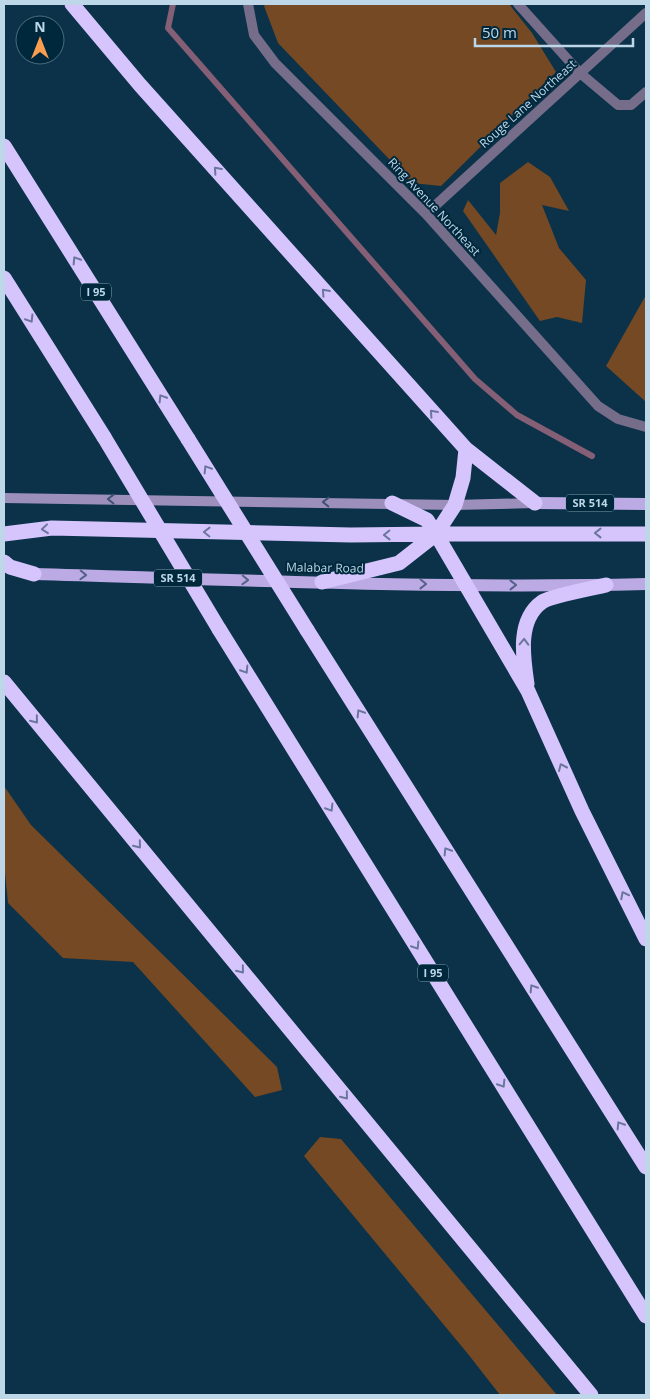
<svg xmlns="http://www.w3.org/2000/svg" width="650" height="1399" viewBox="0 0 650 1399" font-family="'Open Sans',sans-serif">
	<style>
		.green { fill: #754924 }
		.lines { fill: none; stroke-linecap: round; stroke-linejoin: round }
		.stream { stroke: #855f76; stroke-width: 6 }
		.service { stroke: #756d89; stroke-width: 10 }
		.minor { stroke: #756d89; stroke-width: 10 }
		.secondary { stroke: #9d8fbc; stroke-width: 10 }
		.primary { stroke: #bbaae3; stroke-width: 12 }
		.motorway { stroke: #d6c5fd; stroke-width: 15 }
		.motorway-bridge { stroke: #d6c5fd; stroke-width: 15 }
		.oneway { stroke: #6b769d }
		.oneway2 { stroke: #3f5170 }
		.oneway3 { stroke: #546288 }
		.labels { text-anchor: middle; stroke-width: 4; stroke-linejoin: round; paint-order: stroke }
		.shield { fill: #00283d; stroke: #84a2b5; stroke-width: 1 }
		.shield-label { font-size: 11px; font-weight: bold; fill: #bdd7e8 }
		.street-label { font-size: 12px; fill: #bdd7e8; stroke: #00283d }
	</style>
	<rect width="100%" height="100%" fill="#0b3248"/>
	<!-- green -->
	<path class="green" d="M 266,4 L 509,4 L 532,33 L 556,72 L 441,186 L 412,183 L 278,43 L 264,6 Z
		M 528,162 L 550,177 L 569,211 L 542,205 L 559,248 L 586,280 L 582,323 L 557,317 L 540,321 L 463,211 L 468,200 L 496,235 L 500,213 L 500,183 Z
		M 646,295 L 646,402 L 606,366 Z
		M 4,786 L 31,825 L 277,1067 L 282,1090 L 255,1097 L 133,962 L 63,958 L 8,903 L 4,863 Z
		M 320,1137 L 341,1139 L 557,1395 L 500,1395 L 468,1354 L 304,1156 Z"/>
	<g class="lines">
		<!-- stream -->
		<path class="stream" d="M 173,4 L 168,28 L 475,379 L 517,415 L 592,456"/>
		<!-- service -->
		<path class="service" d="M 518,4 L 580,73 L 618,105 L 631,105 L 646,92"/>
		<!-- minor -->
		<path class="minor" d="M 248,4 L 254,35 L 275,63 L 426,214 L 598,406 L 618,419 L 646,427
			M 426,214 L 646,13"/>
		<!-- secondary -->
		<path class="secondary" d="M 4,498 L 455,505 L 535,503"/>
		<!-- primary -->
		<path class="primary" d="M 535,503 L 646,504
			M 34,574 C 238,580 442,589 646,584"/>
		<!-- motorway -->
		<path class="motorway" d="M 72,4 L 140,85 L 466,449 L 535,503
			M 4,146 L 188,439
			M 4,278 L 104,437
			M 392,503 L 427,520 L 436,534 L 528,691 L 582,811 L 646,939
			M 4,534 L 52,528 L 351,535 L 436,534 L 646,534
			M 4,562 L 10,567 L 34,574
			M 322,582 L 399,563 L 436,534 L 455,505 L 463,478 L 466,449
			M 219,629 L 646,1316
			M 307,630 L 646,1167
			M 4,682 L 591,1395
			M 527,684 C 523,657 517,620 542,602 C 550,596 594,588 606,585"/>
		<!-- motorway-bridge -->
		<path class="motorway-bridge" d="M 104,437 L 219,629
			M 188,439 L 307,630"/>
	</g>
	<!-- one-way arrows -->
	<defs><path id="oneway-chevron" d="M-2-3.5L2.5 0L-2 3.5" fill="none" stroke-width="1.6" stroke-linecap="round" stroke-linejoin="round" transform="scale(1.25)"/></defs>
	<g class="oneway">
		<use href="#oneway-chevron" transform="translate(217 170) rotate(-132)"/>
		<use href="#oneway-chevron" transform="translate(76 260) rotate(-122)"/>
		<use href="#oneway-chevron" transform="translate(325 292) rotate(-132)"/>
		<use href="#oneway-chevron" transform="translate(30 319) rotate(58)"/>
		<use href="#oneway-chevron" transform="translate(162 398) rotate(-122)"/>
		<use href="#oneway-chevron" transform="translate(433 413) rotate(-132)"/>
		<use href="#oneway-chevron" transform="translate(207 469) rotate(-122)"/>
		<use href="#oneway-chevron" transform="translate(45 529) rotate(174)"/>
		<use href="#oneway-chevron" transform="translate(207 532) rotate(-179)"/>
		<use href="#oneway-chevron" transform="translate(598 533) rotate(-180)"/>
		<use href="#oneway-chevron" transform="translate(387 535) rotate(179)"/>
		<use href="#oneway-chevron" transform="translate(524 642) rotate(-88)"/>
		<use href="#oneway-chevron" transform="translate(245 670) rotate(58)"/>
		<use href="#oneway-chevron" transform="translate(360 713) rotate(-122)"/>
		<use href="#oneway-chevron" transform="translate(35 720) rotate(51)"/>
		<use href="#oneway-chevron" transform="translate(562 767) rotate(-114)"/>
		<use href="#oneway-chevron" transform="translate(330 808) rotate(58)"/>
		<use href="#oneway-chevron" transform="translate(138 845) rotate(51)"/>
		<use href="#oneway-chevron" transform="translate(447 851) rotate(-122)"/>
		<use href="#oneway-chevron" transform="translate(624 895) rotate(-117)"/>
		<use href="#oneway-chevron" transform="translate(416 946) rotate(58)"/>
		<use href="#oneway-chevron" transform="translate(241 970) rotate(51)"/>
		<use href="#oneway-chevron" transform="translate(533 988) rotate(-122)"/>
		<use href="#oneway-chevron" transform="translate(502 1084) rotate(58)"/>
		<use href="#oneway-chevron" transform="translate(345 1096) rotate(51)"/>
		<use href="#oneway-chevron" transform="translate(620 1125) rotate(-122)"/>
	</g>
	<g class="oneway2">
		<use href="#oneway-chevron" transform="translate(111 499) rotate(-179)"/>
		<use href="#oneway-chevron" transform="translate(326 502) rotate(-179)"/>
	</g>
	<g class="oneway3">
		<use href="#oneway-chevron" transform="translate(83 575) rotate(2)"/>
		<use href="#oneway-chevron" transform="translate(245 580) rotate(2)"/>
		<use href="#oneway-chevron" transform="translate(423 584) rotate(1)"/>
		<use href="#oneway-chevron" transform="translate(513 585)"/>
	</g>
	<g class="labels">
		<!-- shield labels -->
		<g class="shield">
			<rect x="81" y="283.5" width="30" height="17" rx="4"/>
			<rect x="566" y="494.5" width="48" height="17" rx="4"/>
			<rect x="154" y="569.5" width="48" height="17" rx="4"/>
			<rect x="418" y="964.5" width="30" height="17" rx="4"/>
		</g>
		<g class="shield-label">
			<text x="96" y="296">I 95</text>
			<text x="590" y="507">SR 514</text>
			<text x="178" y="582">SR 514</text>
			<text x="433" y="977">I 95</text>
		</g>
		<!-- street labels -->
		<g class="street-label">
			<text transform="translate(528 104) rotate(-42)" y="4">Rouge Lane Northeast</text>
			<text transform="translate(434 207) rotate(47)" y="4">Ring Avenue Northeast</text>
			<text transform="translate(325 568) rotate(1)" y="4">Malabar Road</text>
		</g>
	</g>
	<!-- border -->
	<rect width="650" height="1399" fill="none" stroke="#bdd7e8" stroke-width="10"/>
	<!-- north arrow -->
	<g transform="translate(40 40)"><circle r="24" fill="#00283d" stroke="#4c6e81"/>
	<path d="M0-4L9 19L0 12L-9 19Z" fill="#fb9e50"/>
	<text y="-8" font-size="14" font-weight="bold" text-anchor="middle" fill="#bdd7e8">N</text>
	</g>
	<!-- scale -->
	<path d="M475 38v8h158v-8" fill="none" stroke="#bdd7e8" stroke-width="2.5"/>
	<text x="482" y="38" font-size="15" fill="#bdd7e8" stroke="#00283d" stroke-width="4" paint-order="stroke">50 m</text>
</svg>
